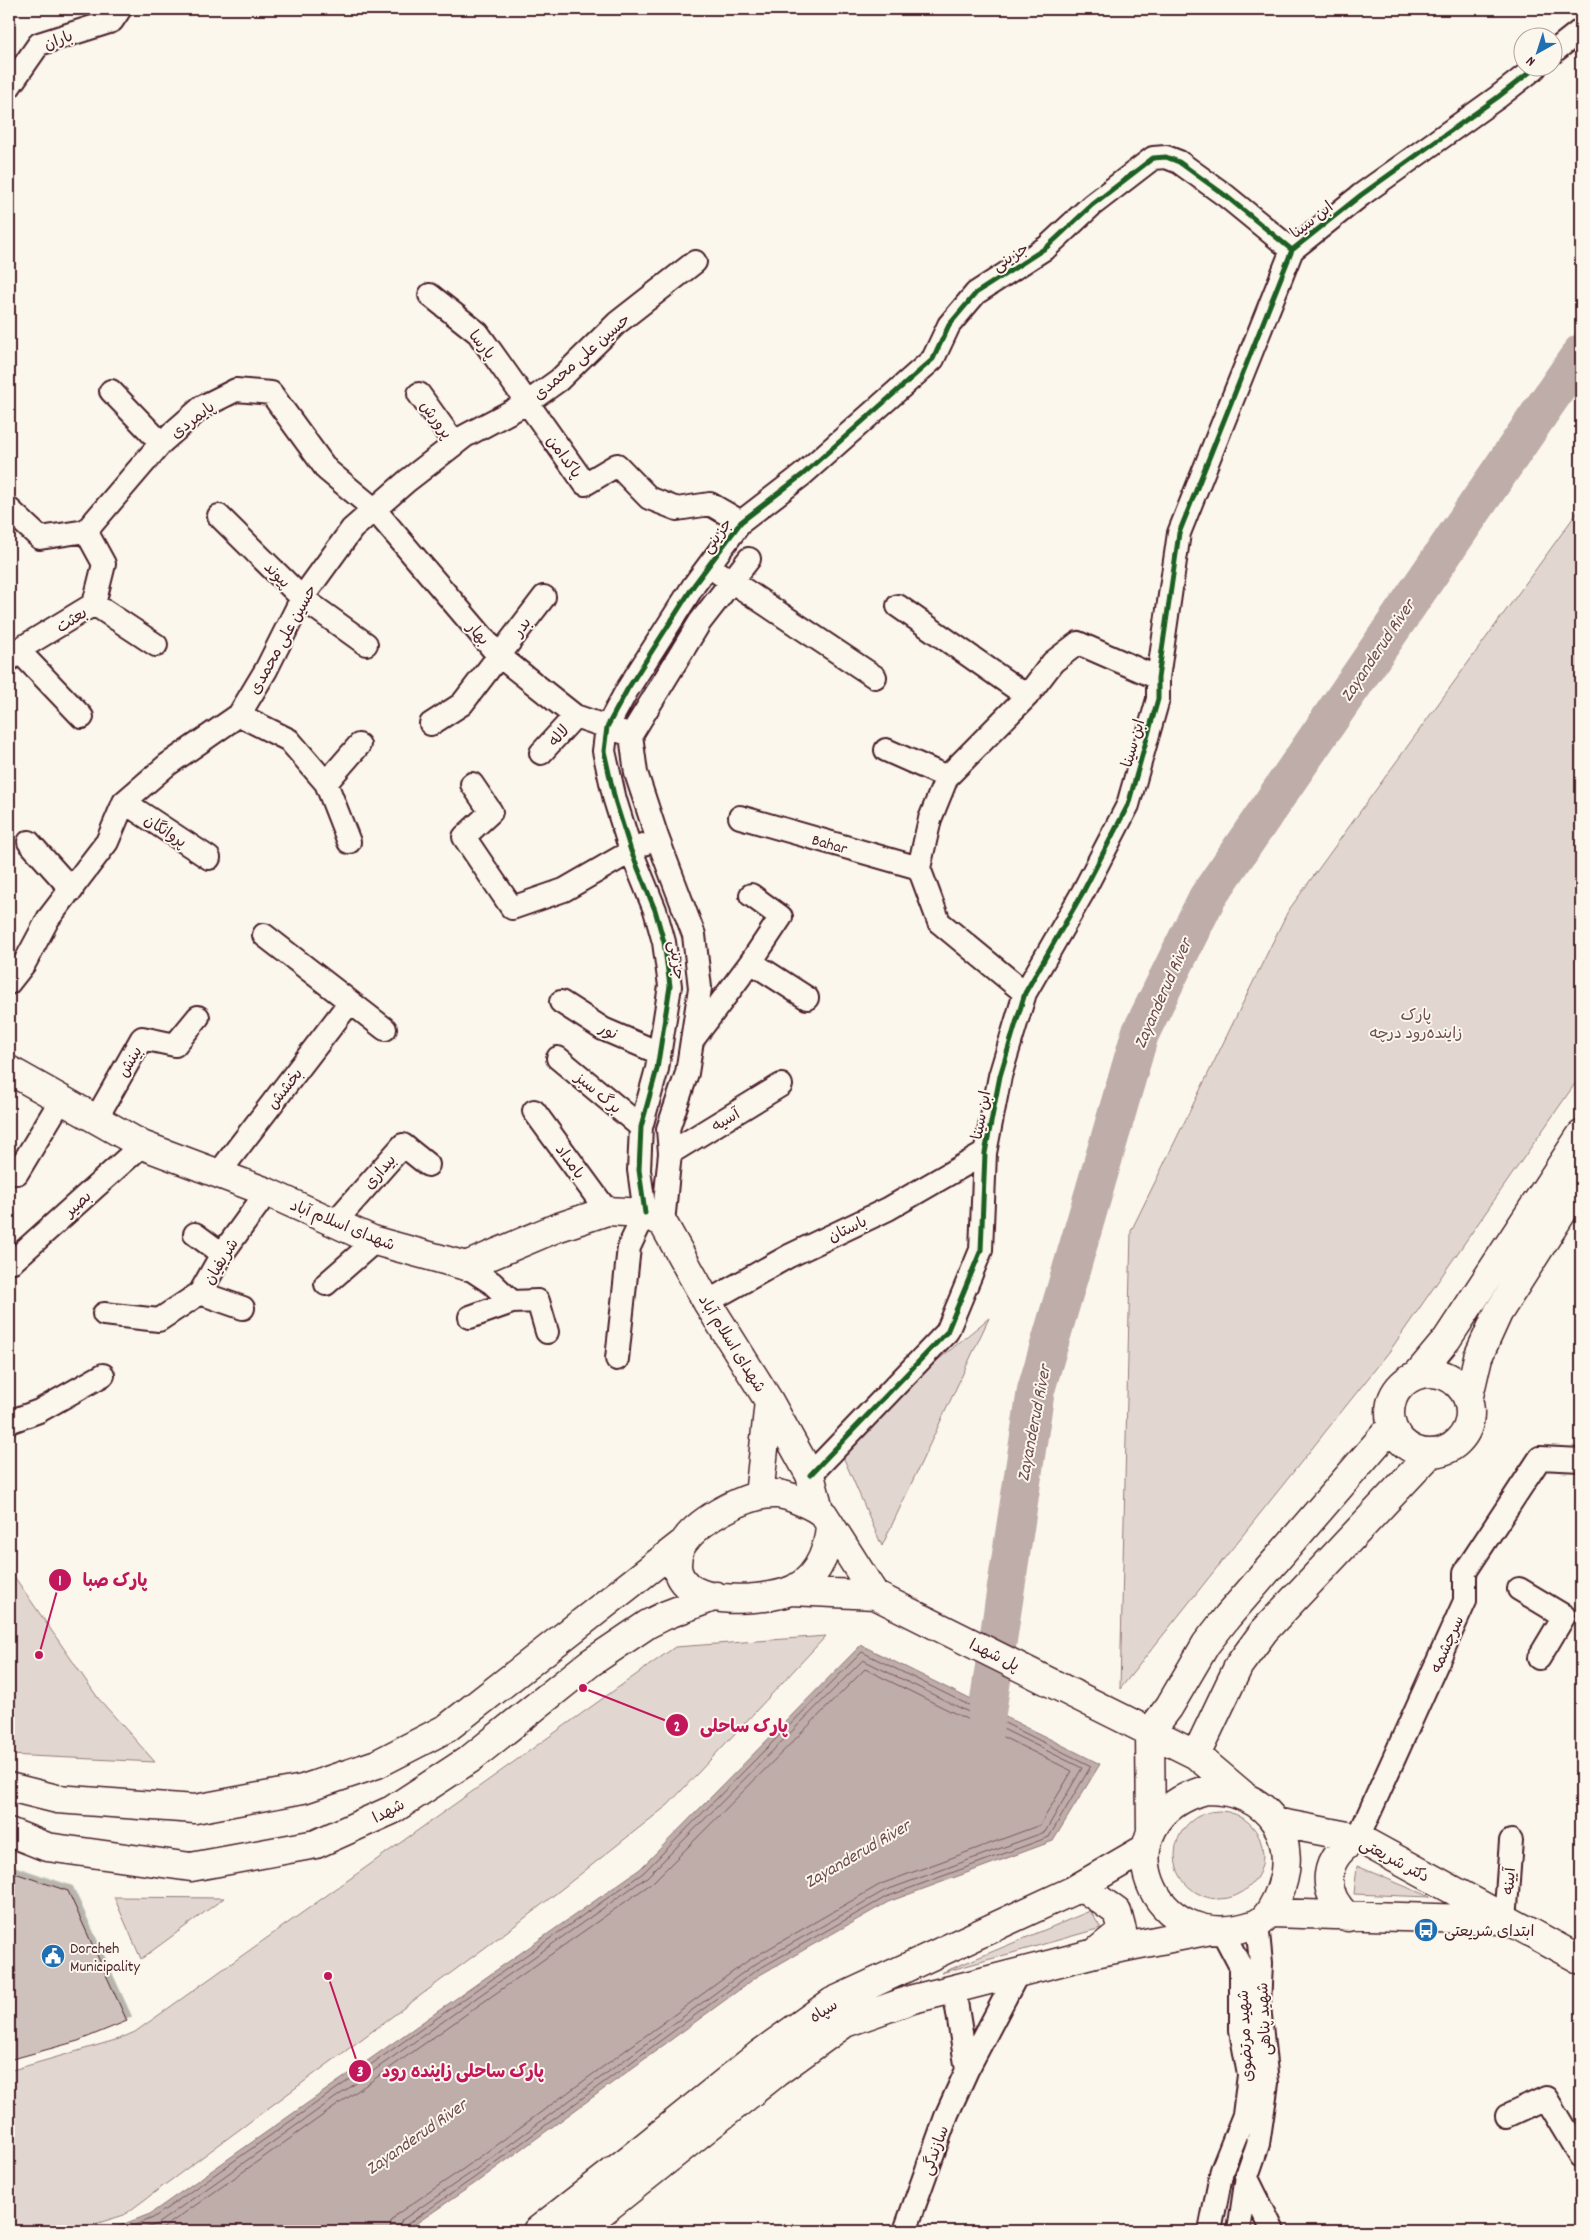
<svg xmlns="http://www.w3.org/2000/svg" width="1590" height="2240" viewBox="0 0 1590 2240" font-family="Dekko,'Playpen Sans Arabic',sans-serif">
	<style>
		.green { fill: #e2d7d0; stroke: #967b7e }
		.water { fill: #bfadaa; stroke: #907477 }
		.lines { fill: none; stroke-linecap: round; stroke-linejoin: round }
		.shore { stroke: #79585e; stroke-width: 1 }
		.river { stroke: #bfadaa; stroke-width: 38 }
		.building { fill: #cfc2bc; stroke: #4a1f2b; filter: url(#shadow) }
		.street-casing { stroke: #4a1f2b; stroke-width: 26 }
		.secondary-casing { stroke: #4a1f2b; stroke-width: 31 }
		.street { stroke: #fbf7ec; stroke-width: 22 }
		.secondary { stroke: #fbf7ec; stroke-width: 28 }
		.cycleway-casing { stroke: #fbf7ec; stroke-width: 8 }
		.cycleway { stroke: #1b5e20; stroke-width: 5 }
		.labels { text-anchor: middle; stroke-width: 4; stroke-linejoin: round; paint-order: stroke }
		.street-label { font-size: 16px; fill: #4a1f2b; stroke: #fbf7ec }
		.park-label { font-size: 16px; fill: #704d54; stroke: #fbf7ec }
		.poi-label { font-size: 16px; fill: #4a1f2b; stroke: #fbf7ec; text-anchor: start }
		.water-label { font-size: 18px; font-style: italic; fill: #6d4a51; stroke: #fbf7ec }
		.leader { fill: none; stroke: #c2185b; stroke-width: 2 }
		.callout-dot { fill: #c2185b; stroke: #fbf7ec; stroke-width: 2 }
		.mark-label { font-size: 15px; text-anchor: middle; font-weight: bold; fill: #fff }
		.callout-label { font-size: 18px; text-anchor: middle; font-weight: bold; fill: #c2185b; stroke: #fbf7ec; stroke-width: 4; stroke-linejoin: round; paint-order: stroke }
	</style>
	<defs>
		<filter id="shadow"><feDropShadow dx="4.5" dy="-4.5" stdDeviation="0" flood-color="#0004"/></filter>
	</defs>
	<rect width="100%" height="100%" fill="#fbf7ec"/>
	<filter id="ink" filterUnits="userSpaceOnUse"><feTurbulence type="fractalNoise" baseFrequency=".02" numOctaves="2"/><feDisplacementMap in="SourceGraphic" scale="10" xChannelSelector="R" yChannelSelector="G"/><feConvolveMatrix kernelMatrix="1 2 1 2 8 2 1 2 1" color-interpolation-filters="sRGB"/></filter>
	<g filter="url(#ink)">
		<!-- green -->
		<path class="green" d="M 1581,507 L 1581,1075 L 1389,1352 L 1120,1689 L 1131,1231 L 1288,911 Z
			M 989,1318 L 882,1546 L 837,1443 Z
			M 9,1569 L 98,1698 L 155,1762 L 9,1755 Z
			M 826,1636 L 668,1805 L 521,1921 L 124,2215 L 73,2231 L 9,2231 L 9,2071 L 119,2039 L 135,2032 L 675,1647 Z
			M1175 1855a44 44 0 1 1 88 0a44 44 0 1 1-88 0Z
			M 1357,1866 L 1430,1897 L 1354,1894 Z
			M 114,1897 L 224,1898 L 141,1959 Z
			M 1090,1911 L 1101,1928 L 941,1973 Z"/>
		<!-- water -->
		<path class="water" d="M 861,1645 L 1100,1764 L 1053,1841 L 888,1902 L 758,1976 L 477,2182 L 405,2231 L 106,2231 L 150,2214 L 640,1869 Z"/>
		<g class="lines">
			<!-- shore -->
			<path class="shore" d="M 120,2231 L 153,2218 L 643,1873 L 862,1652 L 1091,1766 L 1049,1837 L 886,1897 L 755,1971 L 474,2178 L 406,2225 L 403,2231
				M 138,2231 L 157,2224 L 647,1877 L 863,1660 L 1082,1768 L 1045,1832 L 884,1891 L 752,1966 L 471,2173 L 402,2220 L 397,2231
				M 159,2231 L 652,1883 L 865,1669 L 1072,1771 L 1040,1825 L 881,1884 L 749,1960 L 466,2167 L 397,2214 L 391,2222 L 390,2231"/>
			<!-- river -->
			<path class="river" d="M 976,1757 L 981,1752 L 1036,1390 L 1140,1034 L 1207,898 L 1581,353"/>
		</g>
		<!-- building -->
		<path class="building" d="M 9,1871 L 68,1891 L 127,2021 L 78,2041 L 9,2060 Z"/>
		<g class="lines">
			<!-- street casing -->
			<g class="street-casing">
				<path id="street" d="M 1552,53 L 1581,30
					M 9,87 L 39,44 L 112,21 L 120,9
					M 430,295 L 478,333 L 585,484 L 617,465 L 649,498 L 677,509 L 710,504 L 741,522
					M 111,391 L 161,443
					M 419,394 L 455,444
					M 9,509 L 40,538 L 86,531
					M 219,516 L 302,598 L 366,644
					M 86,531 L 161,443 L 202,407 L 236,390 L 271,393 L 327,470 L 374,509 L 498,655 L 575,716 L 631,735
					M 719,573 L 875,677
					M 94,604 L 156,645
					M 898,606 L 1027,696
					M 18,650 L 82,717
					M 9,660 L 18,650 L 94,604 L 104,564 L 86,531
					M 239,715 L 289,740 L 326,783 L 349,842
					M 431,724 L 462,704 L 544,597
					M 886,750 L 947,777
					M 541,753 L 575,716
					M 326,783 L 359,745
					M 472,784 L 491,812 L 464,837 L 512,908 L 564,890 L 642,845
					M 124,802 L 209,858
					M 740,817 L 919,868
					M 29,842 L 72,890
					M 264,935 L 385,1029
					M 751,962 L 807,998
					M 9,983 L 24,964 L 48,919 L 107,842 L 124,802 L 167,765 L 239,715 L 266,670 L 302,598 L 352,529 L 407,481 L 465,436 L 527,403 L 559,380 L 617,323 L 695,262
					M 1025,993 L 939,922 L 919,868 L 930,819 L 947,777 L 1027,696 L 1053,662 L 1078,643 L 1158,678
					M 561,1002 L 603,1029 L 659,1053
					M 694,1038 L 751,962 L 781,917 L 751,895
					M 558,1058 L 641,1127
					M 534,1111 L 607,1211
					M 96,1119 L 142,1038 L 175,1045 L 198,1017
					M 670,1153 L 781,1085
					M 17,1173 L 61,1100
					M 218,1174 L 350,1002
					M 335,1222 L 403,1145 L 428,1165
					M 663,1223 L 670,1153 L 668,1129 L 687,1073 L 700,988 L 694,935 L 657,837 L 636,773 L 631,735 L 700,622 L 749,559
					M 195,1234 L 222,1254
					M 13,1261 L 142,1145
					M 466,1266 L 492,1283 L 512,1302 L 538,1301 L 547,1332
					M 326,1284 L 375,1241
					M 200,1293 L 243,1308
					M 707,1302 L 789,1256 L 888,1209 L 985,1153
					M 104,1314 L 159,1320 L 200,1293 L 222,1254 L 267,1192
					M 470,1317 L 512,1302
					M 617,1359 L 629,1247 L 645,1213 L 639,1170 L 641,1127 L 657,1069 L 670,986 L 664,942 L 655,910 L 631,851 L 615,800 L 604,751 L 607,727 L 627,690 L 694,585 L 741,522 L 802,475 L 933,359 L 949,325 L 976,293 L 1047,247 L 1092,205 L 1153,158 L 1166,157 L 1179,162 L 1226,196 L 1292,250
					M 9,1422 L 39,1411 L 103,1375
					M 810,1475 L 947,1332 L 981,1250 L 985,1153 L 1000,1076 L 1025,993 L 1083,892 L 1128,805 L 1158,699 L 1158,678 L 1179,533 L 1292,250 L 1361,195 L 1498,97 L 1535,68
					M 1519,1589 L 1564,1616 L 1539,1658
					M 1358,1838 L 1465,1601 L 1465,1572 L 1540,1458 L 1581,1460
					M 1505,1920 L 1511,1841
					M 954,1989 L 967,2070 L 1018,1973
					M 1507,2116 L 1546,2098 L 1581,2156
					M 1246,2176 L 1273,2231
					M 905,2231 L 947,2114 L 967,2070
					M 1210,2231 L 1222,2170 L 1244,2115 L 1249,2075 L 1241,2031 L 1241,1967 L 1221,1929
					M 1239,2231 L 1247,2176 L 1258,2144 L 1267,2083 L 1259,2006 L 1261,1963 L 1257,1923"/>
			</g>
			<!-- secondary casing -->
			<g class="secondary-casing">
				<path id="secondary" d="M 9,1070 L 142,1145 L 267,1192 L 375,1241 L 466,1266 L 556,1228 L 607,1211 L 645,1213 L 663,1223 L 707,1302 L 769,1401
					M1390 1413a40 40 0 1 1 80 0a40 40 0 1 1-80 0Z
					M 1417,1375 L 1447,1339 L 1581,1135
					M 1468,1400 L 1478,1357 L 1498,1313 L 1581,1183
					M 759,1496 L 769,1401 L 810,1475 L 819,1509
					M 830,1526 C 828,1555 814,1585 784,1593 C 756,1601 682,1607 677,1567 C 677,1559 678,1549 684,1542 C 700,1519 748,1493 776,1494 C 787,1494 817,1507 824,1515 L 875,1595
					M 792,1591 L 875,1595 L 1196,1755 L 1242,1794
					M 1196,1755 L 1239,1665 L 1264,1631 L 1431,1453
					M 9,1787 L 57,1799 L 195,1809 L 303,1789 L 377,1764 L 447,1728 L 683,1543
					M 1206,1790 C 1269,1789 1303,1840 1277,1898 C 1272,1908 1267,1919 1256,1924 C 1149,1962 1097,1819 1206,1790 Z
					M 1275,1822 L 1358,1838 L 1581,1960
					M 9,1832 L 47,1847 L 191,1867 L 316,1844 L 392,1810 L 470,1759 L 590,1663 L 648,1624 L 666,1615 L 716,1596
					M 1151,1832 L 1150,1732 L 1169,1707 L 1206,1644 L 1228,1616 L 1392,1426
					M 1081,1886 L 1117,1912 L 1122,1931 L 1096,1952
					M 1270,1913 L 1501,1920
					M 1348,1917 C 1319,1891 1323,1856 1358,1838
					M 537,2231 L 632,2157 L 761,2053 L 832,2002 L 1072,1891 L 1146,1848
					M 578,2231 L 776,2073 L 845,2023 L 913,1999 L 954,1989 L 1095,1953 L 1211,1930"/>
			</g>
			<!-- street -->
			<use href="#street" class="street"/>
			<!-- secondary -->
			<use href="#secondary" class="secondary"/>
			<!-- cycleway casing -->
			<g class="cycleway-casing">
				<path id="cycleway" d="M 645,1213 L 639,1170 L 641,1127 L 657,1069 L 670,986 L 664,942 L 655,910 L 631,851 L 615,800 L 604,751 L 607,727 L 627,690 L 694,585 L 741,522 L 802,475 L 933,359 L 949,325 L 976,293 L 1047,247 L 1092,205 L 1153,158 L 1166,157 L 1179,162 L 1226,196 L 1292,250
					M 810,1475 L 947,1332 L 981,1250 L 985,1153 L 1000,1076 L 1025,993 L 1083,892 L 1128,805 L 1158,699 L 1158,678 L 1179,533 L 1292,250 L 1361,195 L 1498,97 L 1535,68"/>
			</g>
			<!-- cycleway -->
			<use href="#cycleway" class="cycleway"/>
		</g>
	</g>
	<!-- icons -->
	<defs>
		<g id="bus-disc" transform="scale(1.25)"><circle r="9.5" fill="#1f6fb2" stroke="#fbf7ec"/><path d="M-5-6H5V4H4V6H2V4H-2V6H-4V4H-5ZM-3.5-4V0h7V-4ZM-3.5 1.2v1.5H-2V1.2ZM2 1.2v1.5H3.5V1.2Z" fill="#fff"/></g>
		<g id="civic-disc" transform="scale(1.25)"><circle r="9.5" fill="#1f6fb2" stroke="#fbf7ec"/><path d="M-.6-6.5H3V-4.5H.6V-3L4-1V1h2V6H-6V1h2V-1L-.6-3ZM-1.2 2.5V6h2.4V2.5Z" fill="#fff"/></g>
	</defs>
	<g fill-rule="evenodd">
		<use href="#bus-disc" x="1426" y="1930"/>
		<use href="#civic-disc" x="53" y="1956"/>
	</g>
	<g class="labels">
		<!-- street labels -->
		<g class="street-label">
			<text transform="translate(58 39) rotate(-20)" y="6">باران</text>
			<text transform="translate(1311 219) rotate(-38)" y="6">ابن سینا</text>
			<text transform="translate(1010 256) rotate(-32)" y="6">جزینی</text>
			<text transform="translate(483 344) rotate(51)" y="6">پارسا</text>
			<text transform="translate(581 356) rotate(-41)" y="6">حسین علی محمدی</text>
			<text transform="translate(192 419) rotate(-37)" y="6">پایمردی</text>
			<text transform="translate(437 419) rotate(54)" y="6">پرورش</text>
			<text transform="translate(565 456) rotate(54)" y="6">پاکدامن</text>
			<text transform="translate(716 535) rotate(-53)" y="6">جزینی</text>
			<text transform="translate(278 574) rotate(45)" y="6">پیوند</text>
			<text transform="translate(71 619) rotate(-33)" y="6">بعثت</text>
			<text transform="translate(521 626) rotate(-52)" y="6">بدر</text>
			<text transform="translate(479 633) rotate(49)" y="6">بهار</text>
			<text transform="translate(282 639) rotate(-61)" y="6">حسین علی محمدی</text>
			<text transform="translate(558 735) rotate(-48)" y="6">لاله</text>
			<text transform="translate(1132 743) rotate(-74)" y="6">ابن سینا</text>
			<text transform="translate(166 830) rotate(33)" y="6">پروانگان</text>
			<text transform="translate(830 843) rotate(16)" y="6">Bahar</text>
			<text transform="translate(678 960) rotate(82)" y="6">جزینی</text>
			<text transform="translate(609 1030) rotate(26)" y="6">نور</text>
			<text transform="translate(129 1061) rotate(-60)" y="6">بینش</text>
			<text transform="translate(284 1088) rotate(-52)" y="6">بخشش</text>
			<text transform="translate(599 1092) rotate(40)" y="6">برگ سبز</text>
			<text transform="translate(980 1115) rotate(-79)" y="6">ابن سینا</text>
			<text transform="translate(725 1119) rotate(-31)" y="6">آسیه</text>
			<text transform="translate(571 1161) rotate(54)" y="6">بامداد</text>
			<text transform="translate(379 1171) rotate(-49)" y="6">بیداری</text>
			<text transform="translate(77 1203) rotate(-42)" y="6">بصیر</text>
			<text transform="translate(343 1224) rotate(22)" y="6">شهدای اسلام آباد</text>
			<text transform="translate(847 1228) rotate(-25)" y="6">باستان</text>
			<text transform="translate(220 1261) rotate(-58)" y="6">شریفیان</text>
			<text transform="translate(733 1343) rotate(58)" y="6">شهدای اسلام آباد</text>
			<text transform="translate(1446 1644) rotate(-66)" y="6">سرچشمه</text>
			<text transform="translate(995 1654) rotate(26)" y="6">پل شهدا</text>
			<text transform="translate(388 1810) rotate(-28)" y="6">شهدا</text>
			<text transform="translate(1395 1859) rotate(28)" y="6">دکتر شریعتی</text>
			<text transform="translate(1508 1881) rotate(-86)" y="6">آیینه</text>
			<text transform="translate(823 2010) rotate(-33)" y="6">سپاه</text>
			<text transform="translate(1263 2019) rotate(-93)" y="6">شهید پناهی</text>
			<text transform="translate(1244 2036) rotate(-93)" y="6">شهيد مرتضوی</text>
			<text transform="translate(934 2150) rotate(-70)" y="6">سازندگی</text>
		</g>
		<!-- park labels -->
		<g class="park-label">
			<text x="1416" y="1020">پارک<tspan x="1416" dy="18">زاینده‌رود درچه</tspan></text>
		</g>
		<!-- poi labels -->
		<g class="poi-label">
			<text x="1444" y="1936">ابتدای شریعتی</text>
			<text x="70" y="1953">Dorcheh<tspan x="70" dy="18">Municipality</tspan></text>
		</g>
		<!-- water labels -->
		<g class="water-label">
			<text transform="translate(1377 650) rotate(-56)" y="6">Zayanderud River</text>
			<text transform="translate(1162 993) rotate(-66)" y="6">Zayanderud River</text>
			<text transform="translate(1033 1423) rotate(-79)" y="6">Zayanderud River</text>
			<text transform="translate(857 1853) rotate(-30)" y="6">Zayanderud River</text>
			<text transform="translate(416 2136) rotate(-35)" y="6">Zayanderud River</text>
		</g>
	</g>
	<!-- callouts -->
	<path class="leader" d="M39 1655L60 1580M583 1688L677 1725M328 1976L360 2071"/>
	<g class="callout-dot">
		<circle cx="39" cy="1655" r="5"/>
		<circle cx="583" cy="1688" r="5"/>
		<circle cx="328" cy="1976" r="5"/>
		<circle cx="60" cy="1580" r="12"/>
		<circle cx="677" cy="1725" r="12"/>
		<circle cx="360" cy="2071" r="12"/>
	</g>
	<g class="mark-label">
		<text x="60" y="1585">1</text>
		<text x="677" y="1731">2</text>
		<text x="360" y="2076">3</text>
	</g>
	<g class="callout-label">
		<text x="115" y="1586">پارک صبا</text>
		<text x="744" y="1732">پارک ساحلی</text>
		<text x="463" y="2077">پارک ساحلی زاینده رود</text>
	</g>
	<!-- margin -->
	<rect width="1590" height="2240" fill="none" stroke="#fbf7ec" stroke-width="30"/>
	<rect x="15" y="15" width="1560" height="2210" fill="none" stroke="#4a1f2b" stroke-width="2" filter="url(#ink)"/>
	<!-- north arrow -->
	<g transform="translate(1538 52) rotate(219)"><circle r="24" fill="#fbf7ec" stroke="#b4a19f"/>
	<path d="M0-4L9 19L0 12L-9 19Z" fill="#1f6fb2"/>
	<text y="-8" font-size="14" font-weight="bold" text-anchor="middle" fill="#4a1f2b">N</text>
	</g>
</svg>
